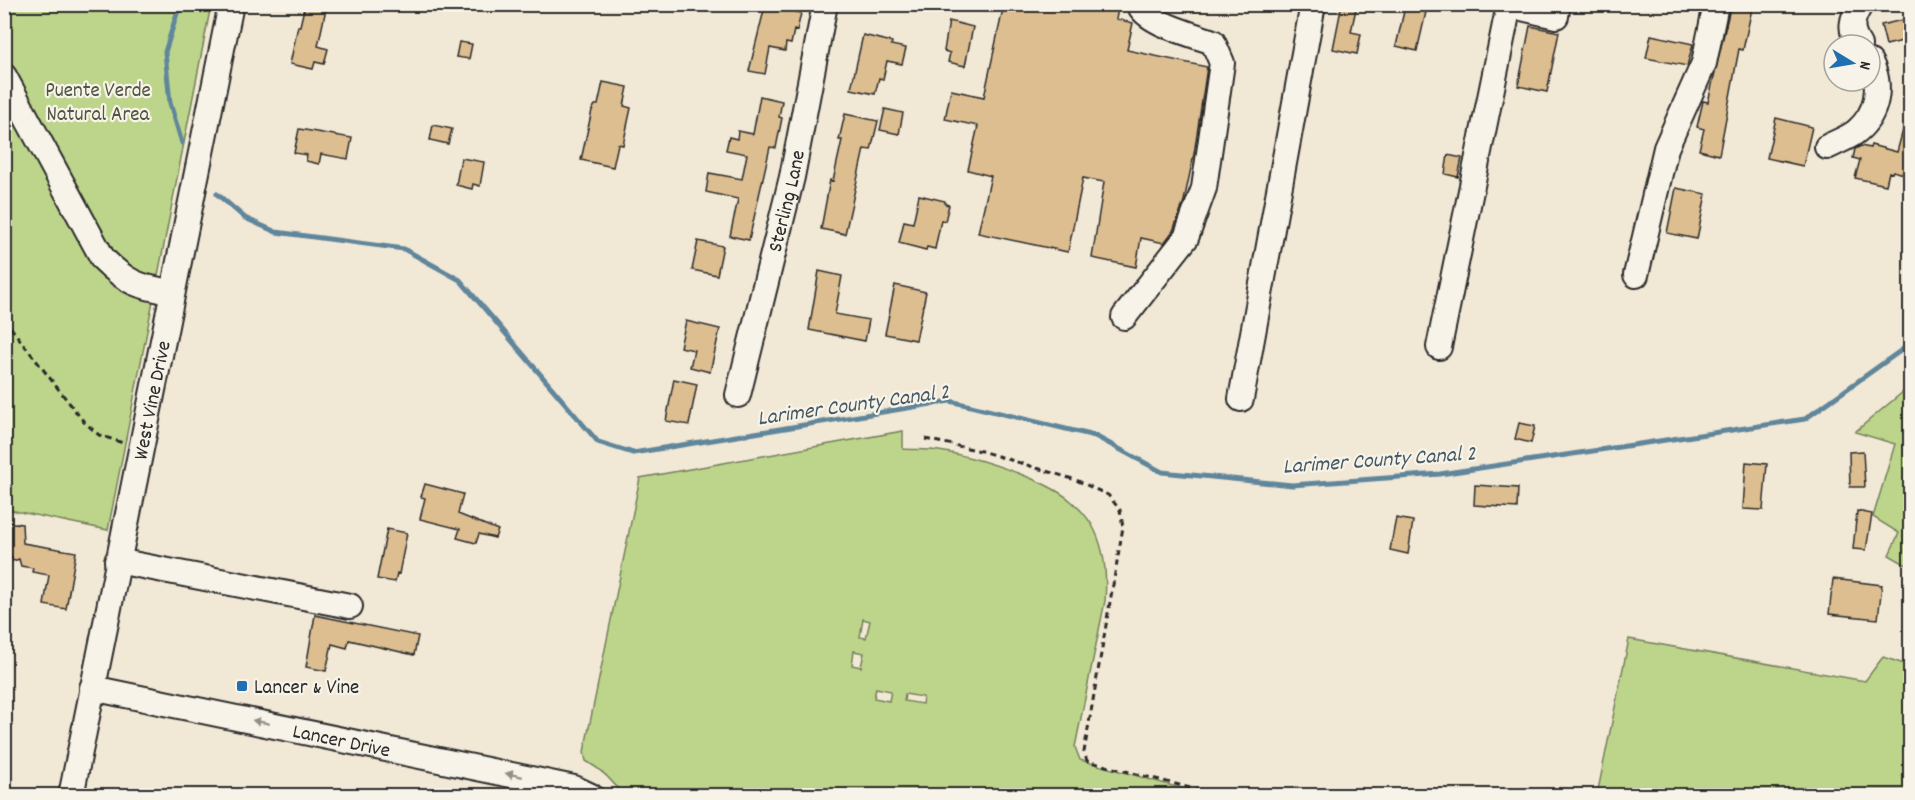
<svg xmlns="http://www.w3.org/2000/svg" width="1915" height="800" viewBox="0 0 1915 800" font-family="Dekko,sans-serif">
	<style>
		.green { fill: #bdd58b; stroke: #74805b; stroke-width: 1.5; fill-rule: evenodd }
		.lines { fill: none; stroke-linecap: round; stroke-linejoin: round }
		.stream { stroke: #60869b; stroke-width: 5 }
		.building { fill: #ddbe90; stroke: #2b2b2b; stroke-width: 1.5 }
		.minor-casing { stroke: #2b2b2b; stroke-width: 28 }
		.path { stroke: #2b2b2b; stroke-width: 3; stroke-dasharray: 6 4.5; stroke-linecap: butt }
		.minor { stroke: #f7f3e8; stroke-width: 24 }
		.oneway { fill: #918f8a }
		.poi-dot { fill: #1f6fb2; stroke: #f7f3e8; stroke-width: 2 }
		.labels { text-anchor: middle; stroke-width: 4.5; stroke-linejoin: round; paint-order: stroke }
		.park-label { font-size: 21px; fill: #505643; stroke: #f7f3e8 }
		.street-label { font-size: 21px; fill: #2b2b2b; stroke: #f7f3e8 }
		.poi-label { font-size: 21px; fill: #2b2b2b; stroke: #f7f3e8; text-anchor: start }
		.water-label { font-size: 22px; font-style: italic; fill: #465963; stroke: #f7f3e8 }
	</style>
	<rect width="100%" height="100%" fill="#f2e8d6"/>
	<filter id="ink" filterUnits="userSpaceOnUse"><feTurbulence type="fractalNoise" baseFrequency=".0167" numOctaves="2"/><feDisplacementMap in="SourceGraphic" scale="12" xChannelSelector="R" yChannelSelector="G"/><feConvolveMatrix kernelMatrix="1 2 1 2 8 2 1 2 1" color-interpolation-filters="sRGB"/></filter>
	<g filter="url(#ink)">
		<!-- green -->
		<path class="green" d="M 4,5 L 211,5 L 108,530 L 5,509 Z
			M 1910,386 L 1910,567 L 1889,555 L 1899,533 L 1873,517 L 1895,444 L 1855,432 Z
			M 903,431 L 903,449 C 915,450 928,449 939,451 C 973,456 1046,479 1071,501 C 1078,507 1087,517 1092,525 C 1105,548 1107,576 1105,601 L 1075,747 L 1080,760 L 1205,795 L 622,795 C 613,780 602,770 586,761 L 584,752 L 640,478 ZM 863,619 L 870,621 L 866,638 L 860,637 ZM 854,651 L 864,653 L 861,667 L 852,665 ZM 876,688 L 891,691 L 889,701 L 874,698 ZM 905,694 L 923,697 L 922,704 L 904,701 Z
			M 1629,639 L 1865,681 L 1883,657 L 1910,666 L 1910,795 L 1597,795 Z"/>
		<g class="lines">
			<!-- stream -->
			<path class="stream" d="M 180,4 L 165,52 L 170,103 L 182,143
				M 217,194 L 245,218 L 276,232 L 404,249 L 460,280 L 598,442 L 633,453 L 950,401 L 1095,436 L 1162,472 L 1292,485 L 1440,474 L 1805,419 L 1910,344"/>
		</g>
		<!-- building -->
		<path class="building" d="M 305,4 L 327,4 L 318,46 L 328,49 L 324,64 L 315,62 L 313,69 L 290,64 L 298,26 L 300,26 Z
			M 1004,4 L 1119,4 L 1116,19 L 1133,23 L 1127,50 L 1207,67 L 1194,154 L 1184,201 L 1173,231 L 1164,243 L 1141,238 L 1136,267 L 1092,258 L 1104,182 L 1083,178 L 1068,252 L 978,233 L 991,176 L 968,170 L 978,126 L 945,119 L 951,90 L 984,97 Z
			M 1342,4 L 1357,4 L 1351,32 L 1361,34 L 1357,54 L 1333,49 Z
			M 1731,4 L 1753,4 L 1743,50 L 1739,49 L 1719,155 L 1699,150 L 1704,129 L 1697,127 L 1703,101 L 1708,102 Z
			M 765,6 L 801,13 L 797,31 L 794,30 L 791,44 L 786,43 L 785,51 L 770,48 L 765,74 L 749,71 Z
			M 1405,7 L 1426,12 L 1417,51 L 1396,46 Z
			M 1911,18 L 1911,39 L 1886,45 L 1881,25 Z
			M 949,21 L 973,27 L 965,66 L 948,62 L 950,53 L 944,51 Z
			M 1530,26 L 1559,32 L 1547,92 L 1518,86 Z
			M 863,35 L 892,42 L 891,45 L 906,48 L 902,64 L 887,61 L 883,79 L 879,78 L 875,94 L 851,89 Z
			M 1651,35 L 1693,44 L 1687,66 L 1646,58 Z
			M 459,42 L 472,44 L 469,59 L 456,57 Z
			M 603,82 L 628,87 L 624,106 L 631,108 L 623,145 L 618,144 L 613,167 L 581,160 L 592,110 L 595,105 L 598,105 Z
			M 760,96 L 782,101 L 779,117 L 782,118 L 776,148 L 770,147 L 749,240 L 730,236 L 738,199 L 706,192 L 709,173 L 742,179 L 747,154 L 726,150 L 729,137 L 737,139 L 738,131 L 753,134 Z
			M 885,109 L 903,113 L 899,134 L 880,130 Z
			M 845,114 L 878,121 L 871,150 L 864,149 L 845,234 L 821,229 L 830,180 L 833,181 L 842,140 L 839,140 Z
			M 1776,118 L 1812,127 L 1803,166 L 1767,158 Z
			M 1906,119 L 1911,119 L 1911,176 L 1893,171 L 1892,173 L 1889,172 L 1886,185 L 1855,178 L 1860,160 L 1853,158 L 1855,149 L 1861,146 L 1870,148 L 1871,145 L 1897,152 Z
			M 433,125 L 452,129 L 448,144 L 430,140 Z
			M 299,129 L 352,138 L 348,159 L 321,154 L 319,164 L 306,161 L 307,155 L 294,153 Z
			M 1448,155 L 1462,158 L 1458,177 L 1445,174 Z
			M 461,158 L 484,162 L 480,186 L 473,184 L 472,189 L 456,185 Z
			M 1676,188 L 1706,194 L 1697,239 L 1667,233 Z
			M 919,195 L 945,201 L 945,204 L 949,205 L 945,221 L 941,220 L 935,249 L 927,247 L 926,250 L 899,243 L 904,221 L 913,223 Z
			M 698,241 L 723,246 L 717,275 L 692,270 Z
			M 819,271 L 842,276 L 835,314 L 869,320 L 865,341 L 809,330 Z
			M 895,285 L 926,292 L 916,340 L 885,334 Z
			M 686,321 L 720,329 L 710,372 L 690,367 L 694,350 L 680,347 Z
			M 674,379 L 697,384 L 689,425 L 666,421 Z
			M 1519,423 L 1535,426 L 1531,443 L 1515,439 Z
			M 1863,451 L 1865,487 L 1850,487 L 1849,452 Z
			M 1746,462 L 1767,464 L 1763,510 L 1743,509 Z
			M 425,484 L 463,494 L 458,514 L 498,530 L 495,538 L 479,534 L 476,543 L 457,538 L 460,529 L 420,519 L 425,498 L 421,497 Z
			M 1475,485 L 1518,488 L 1517,508 L 1474,505 Z
			M 1857,511 L 1872,514 L 1866,550 L 1853,549 Z
			M 1396,518 L 1413,521 L 1408,554 L 1390,550 Z
			M 4,522 L 22,524 L 23,543 L 76,552 L 66,609 L 44,605 L 49,575 L 32,572 L 33,568 L 21,566 L 19,559 L 13,561 L 4,541 Z
			M 387,529 L 407,533 L 399,574 L 397,573 L 395,582 L 377,579 Z
			M 1833,579 L 1882,585 L 1878,619 L 1829,614 Z
			M 315,615 L 418,636 L 414,655 L 349,640 L 347,648 L 332,644 L 326,671 L 306,667 Z"/>
		<g class="lines">
			<!-- minor casing -->
			<g class="minor-casing">
				<g id="minor">
					<path d="M 1859,45 C 1849,30 1851,19 1861,4"/>
					<path d="M 4,76 L 103,259 C 127,283 139,287 172,292"/>
					<path d="M 1827,147 C 1836,142 1849,138 1857,131 C 1877,114 1883,86 1870,62"/>
					<path d="M 1636,275 L 1666,148 L 1704,63 L 1716,4"/>
					<path d="M 1124,317 L 1186,238 L 1204,188 L 1222,63 L 1213,42 C 1195,35 1145,23 1139,4"/>
					<path d="M 1439,347 L 1509,5 L 1556,16 L 1558,4"/>
					<path id="s1" d="M 738,395 L 792,177 L 825,4"/>
					<path d="M 1241,399 L 1313,4"/>
					<path d="M 117,561 L 350,606"/>
					<path id="s2" d="M 92,688 L 574,788 L 591,796"/>
					<path id="s3" d="M 71,796 L 231,4"/>
				</g>
			</g>
			<!-- path -->
			<path class="path" d="M 4,319 L 84,422 L 99,435 L 123,443
				M 925,439 L 981,451 L 1076,480 L 1108,495 L 1120,510 L 1123,527 L 1084,752 L 1087,761 L 1221,796"/>
			<!-- minor -->
			<use href="#minor" class="minor"/>
		</g>
		<!-- one-way arrows -->
		<defs><path id="oneway-solid" d="M-6-.8H1V-3.2L6.5 0L1 3.2V.8H-6Z" transform="scale(1.5)"/></defs>
		<g class="oneway">
			<use href="#oneway-solid" transform="translate(261 722) rotate(-168)"/>
			<use href="#oneway-solid" transform="translate(514 775) rotate(-168)"/>
		</g>
	</g>
	<!-- markers -->
	<rect class="poi-dot" x="236" y="680" width="12" height="12" rx="3"/>
	<g class="labels">
		<!-- park labels -->
		<g class="park-label">
			<text x="98" y="96">Puente Verde<tspan x="98" dy="24">Natural Area</tspan></text>
		</g>
		<!-- street labels -->
		<g class="street-label">
			<text dy="7" stroke="none"><textPath href="#s1" startOffset="200">Sterling Lane</textPath></text>
			<text dy="7" stroke="none"><textPath href="#s3" startOffset="404">West Vine Drive</textPath></text>
			<text dy="7" stroke="none"><textPath href="#s2" startOffset="255">Lancer Drive</textPath></text>
		</g>
		<!-- poi labels -->
		<g class="poi-label">
			<text x="254" y="693">Lancer &amp; Vine</text>
		</g>
		<!-- water labels -->
		<g class="water-label">
			<text transform="translate(853 403) rotate(-8)" y="8">Larimer County Canal 2</text>
			<text transform="translate(1379 458) rotate(-4)" y="8">Larimer County Canal 2</text>
		</g>
	</g>
	<!-- margin -->
	<rect width="1915" height="800" fill="none" stroke="#f7f3e8" stroke-width="24"/>
	<rect x="12" y="12" width="1891" height="776" fill="none" stroke="#2b2b2b" stroke-width="2" filter="url(#ink)"/>
	<!-- north arrow -->
	<g transform="translate(1852 63) rotate(101)"><circle r="28" fill="#f7f3e8" stroke="#a5a39c" stroke-width="1.5"/>
	<path d="M0-4.5L10 22L0 15L-10 22Z" fill="#1f6fb2"/>
	<text y="-9" font-size="16" font-weight="bold" text-anchor="middle" fill="#2b2b2b">N</text>
	</g>
</svg>
